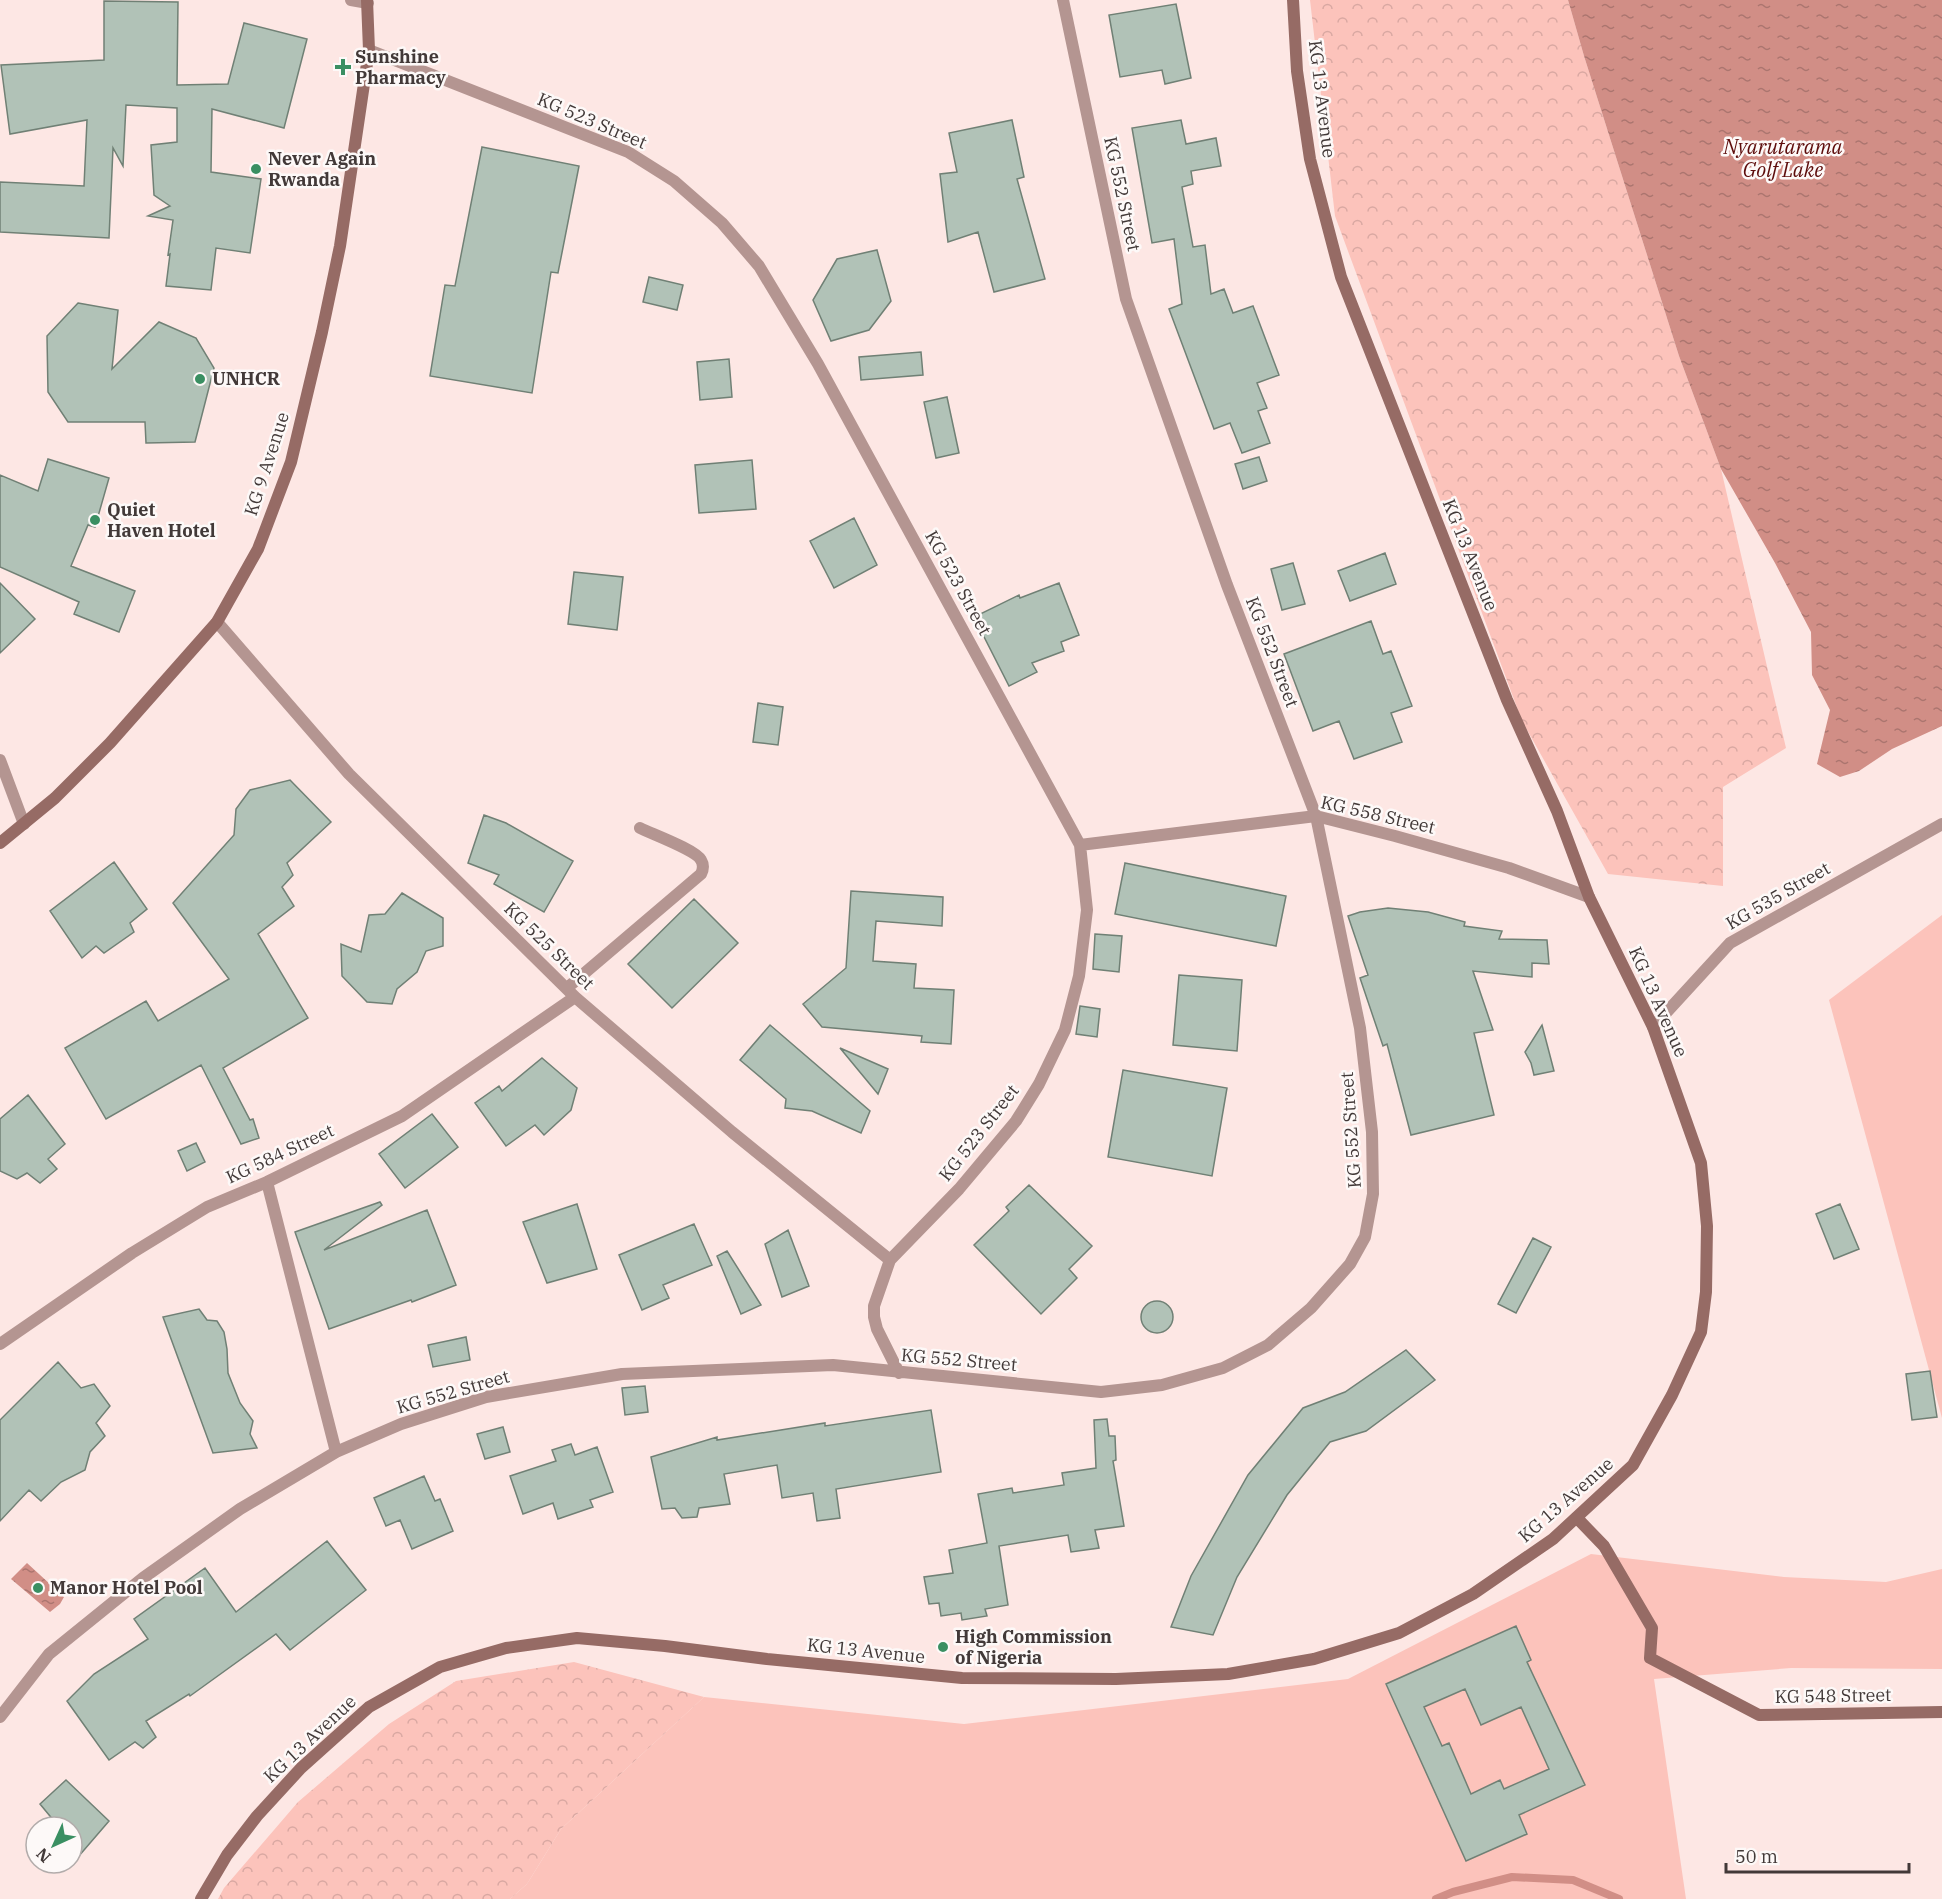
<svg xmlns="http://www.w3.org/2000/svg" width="1942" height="1899" viewBox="0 0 1942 1899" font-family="'IBM Plex Serif',serif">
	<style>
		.green { fill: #fcc3bb }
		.forest { fill: url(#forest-crowns) }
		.water { fill: url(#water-ripples) }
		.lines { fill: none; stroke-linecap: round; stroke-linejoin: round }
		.stream { stroke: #d18e86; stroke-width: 8 }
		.building { fill: #b1c2b7; stroke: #708075; stroke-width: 1.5; fill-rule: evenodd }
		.street { stroke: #b49591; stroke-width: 12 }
		.secondary { stroke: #966b65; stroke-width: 12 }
		.poi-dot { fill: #3a8f62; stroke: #fdf9f8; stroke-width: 2 }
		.labels { text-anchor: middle; stroke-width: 5; stroke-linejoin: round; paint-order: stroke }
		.poi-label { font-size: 18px; font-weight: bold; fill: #423938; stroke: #fdf9f8; text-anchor: start }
		.street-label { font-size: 18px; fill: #423938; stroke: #fdf9f8 }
		.water-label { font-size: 20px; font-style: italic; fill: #5d0c0b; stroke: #fdf9f8 }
	</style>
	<defs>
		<pattern id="forest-crowns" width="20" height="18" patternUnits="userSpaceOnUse" patternTransform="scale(1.5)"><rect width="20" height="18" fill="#fcc3bb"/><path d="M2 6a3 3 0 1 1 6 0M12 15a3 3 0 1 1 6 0" fill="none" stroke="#d9a8a2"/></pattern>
		<pattern id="water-ripples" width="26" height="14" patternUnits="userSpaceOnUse" patternTransform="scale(1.5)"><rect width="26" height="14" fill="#d18e86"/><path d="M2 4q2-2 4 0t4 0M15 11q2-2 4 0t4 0" fill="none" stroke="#ab756f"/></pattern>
	</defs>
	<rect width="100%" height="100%" fill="#fde7e4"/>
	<!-- green -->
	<path class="green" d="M 1942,915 L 1942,1418 L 1829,1000 Z
		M 1591,1554 L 1784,1577 L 1886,1582 L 1942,1569 L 1942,1669 L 1791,1668 L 1654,1679 L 1686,1899 L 510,1899 L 527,1884 L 561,1829 L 704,1697 L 964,1724 L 1348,1679 Z"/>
	<!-- forest -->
	<path class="forest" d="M 1310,0 L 1568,0 L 1584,56 L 1679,356 L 1721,469 L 1786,748 L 1723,787 L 1723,886 L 1608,874 L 1522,721 L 1335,216 Z
		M 574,1662 L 704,1697 L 561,1829 L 527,1884 L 510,1899 L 218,1899 L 224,1888 L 298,1802 L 389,1724 L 456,1681 Z"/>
	<!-- water -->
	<path class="water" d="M 1568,0 L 1942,0 L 1942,726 L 1892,749 L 1859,771 L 1840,777 L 1817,764 L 1830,710 L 1812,675 L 1811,632 L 1775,563 L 1721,469 L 1679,356 L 1584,56 Z
		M 27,1563 L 64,1597 L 60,1604 L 50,1612 L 11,1579 Z"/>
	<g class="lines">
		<!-- stream -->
		<path class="stream" d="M 1436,1899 L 1453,1892 L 1512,1877 L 1573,1880 L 1619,1899"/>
	</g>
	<!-- building -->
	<path class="building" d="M 104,1 L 178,2 L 177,85 L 228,84 L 244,23 L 307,39 L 284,128 L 212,109 L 211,172 L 261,179 L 250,253 L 216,248 L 211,290 L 166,286 L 170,254 L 168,255 L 173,220 L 148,216 L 170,206 L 154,195 L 151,145 L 177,142 L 177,108 L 126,105 L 123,166 L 113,148 L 109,238 L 0,232 L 0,182 L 84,186 L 87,120 L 10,134 L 1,65 L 104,60 Z
		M 1176,4 L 1191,78 L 1165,84 L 1162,70 L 1120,77 L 1109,15 Z
		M 1012,120 L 1024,177 L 1017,179 L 1045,279 L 994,292 L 978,232 L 948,242 L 940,174 L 957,172 L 949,133 Z
		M 1181,120 L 1186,144 L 1216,138 L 1221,166 L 1191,171 L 1193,184 L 1182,187 L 1193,247 L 1205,245 L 1211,294 L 1224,289 L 1233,313 L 1253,306 L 1279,375 L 1257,383 L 1267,408 L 1258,411 L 1270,443 L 1242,453 L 1230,423 L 1214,429 L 1169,309 L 1182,304 L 1174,239 L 1152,243 L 1132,128 Z
		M 482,147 L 579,166 L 558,273 L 551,272 L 532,393 L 430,376 L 445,285 L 455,286 Z
		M 877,250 L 891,301 L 869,330 L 831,341 L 813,300 L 837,259 Z
		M 649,277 L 683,285 L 677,310 L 643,302 Z
		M 78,303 L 118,310 L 112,369 L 159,322 L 196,338 L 214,368 L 195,442 L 146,443 L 145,422 L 68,422 L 48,392 L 47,336 Z
		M 921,352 L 923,375 L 861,380 L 859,357 Z
		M 729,359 L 732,397 L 700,400 L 697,362 Z
		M 947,397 L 959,453 L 936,458 L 924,402 Z
		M 1259,457 L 1267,481 L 1243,489 L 1235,464 Z
		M 48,459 L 109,478 L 95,527 L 88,525 L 71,566 L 135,591 L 119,632 L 74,614 L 79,602 L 0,567 L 0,475 L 38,491 Z
		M 752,460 L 756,509 L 699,513 L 695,465 Z
		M 854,518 L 877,565 L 834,588 L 810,541 Z
		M 1385,553 L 1396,584 L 1350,601 L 1338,571 Z
		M 1293,563 L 1305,604 L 1282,610 L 1271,569 Z
		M 574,572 L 623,577 L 617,630 L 568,624 Z
		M 0,583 L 35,619 L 0,653 Z
		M 1059,583 L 1079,635 L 1061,642 L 1064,651 L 1032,663 L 1037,672 L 1009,686 L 974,617 L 1019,595 L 1020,598 Z
		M 1371,621 L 1383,654 L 1391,651 L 1412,706 L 1391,713 L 1402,742 L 1354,759 L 1339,721 L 1313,731 L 1284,654 Z
		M 758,703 L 783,707 L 778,745 L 753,742 Z
		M 290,780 L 331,822 L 287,863 L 293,875 L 282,887 L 294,906 L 258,934 L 308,1018 L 223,1068 L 250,1120 L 253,1119 L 259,1138 L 241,1144 L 201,1065 L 106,1119 L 65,1048 L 146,1001 L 158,1021 L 229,979 L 173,903 L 234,835 L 236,809 L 250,790 Z
		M 484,815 L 506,823 L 573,861 L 544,912 L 494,884 L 499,875 L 468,863 Z
		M 114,862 L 147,909 L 130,923 L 134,932 L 104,953 L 96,946 L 82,958 L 50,911 Z
		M 1125,863 L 1286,896 L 1276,946 L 1115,914 Z
		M 851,891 L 943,897 L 942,926 L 876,921 L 873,961 L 916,964 L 914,988 L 954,990 L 951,1044 L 921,1042 L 922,1036 L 822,1027 L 803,1004 L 846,968 Z
		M 402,893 L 443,918 L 443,946 L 426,951 L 417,972 L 397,989 L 392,1004 L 367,1002 L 342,976 L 341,944 L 361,952 L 369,915 L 385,914 Z
		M 694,899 L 738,943 L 672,1008 L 628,964 Z
		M 1388,908 L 1428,912 L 1465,922 L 1464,926 L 1502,931 L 1499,939 L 1547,940 L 1549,964 L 1532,963 L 1532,977 L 1473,971 L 1493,1030 L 1474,1033 L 1494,1115 L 1411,1135 L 1387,1044 L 1383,1046 L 1360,978 L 1368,975 L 1348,916 L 1360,912 Z
		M 1095,934 L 1122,936 L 1119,972 L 1093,969 Z
		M 1179,975 L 1242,980 L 1237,1051 L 1173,1045 Z
		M 1080,1006 L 1100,1009 L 1097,1037 L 1076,1034 Z
		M 770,1025 L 870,1111 L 861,1133 L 812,1111 L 785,1108 L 786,1099 L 740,1060 Z
		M 1542,1025 L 1554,1071 L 1534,1075 L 1531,1063 L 1525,1052 Z
		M 840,1048 L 888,1069 L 878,1094 Z
		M 542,1058 L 577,1088 L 571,1110 L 544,1135 L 535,1125 L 506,1146 L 475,1103 L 499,1086 L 502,1091 Z
		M 1123,1070 L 1227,1088 L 1212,1176 L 1108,1157 Z
		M 28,1095 L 65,1144 L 48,1159 L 57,1169 L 40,1183 L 27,1173 L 17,1179 L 0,1171 L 0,1119 Z
		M 432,1114 L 458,1147 L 405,1188 L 379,1154 Z
		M 196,1143 L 205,1162 L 187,1171 L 178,1151 Z
		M 1029,1185 L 1092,1246 L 1069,1269 L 1077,1278 L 1041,1314 L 974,1245 L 1009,1211 L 1006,1207 Z
		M 380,1202 L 382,1205 L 324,1250 L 427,1210 L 456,1285 L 412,1302 L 411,1300 L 329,1329 L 295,1232 Z
		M 577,1204 L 597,1269 L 547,1283 L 523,1222 Z
		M 1840,1204 L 1859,1249 L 1834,1259 L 1816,1214 Z
		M 694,1224 L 712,1265 L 663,1285 L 669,1298 L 642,1310 L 619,1255 Z
		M 788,1230 L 809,1286 L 782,1297 L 765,1244 Z
		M 1533,1238 L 1551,1247 L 1516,1313 L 1498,1304 Z
		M 727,1251 L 761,1305 L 741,1314 L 717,1256 Z
		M1141 1317a16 16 0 1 1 32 0a16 16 0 1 1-32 0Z
		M 199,1309 L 207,1320 L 217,1321 L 224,1332 L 227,1349 L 228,1373 L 240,1403 L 253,1421 L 250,1434 L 257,1448 L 213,1453 L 163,1317 Z
		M 466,1337 L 470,1360 L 433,1367 L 428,1345 Z
		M 1406,1350 L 1435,1380 L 1366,1431 L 1330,1442 L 1287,1495 L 1237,1577 L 1213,1635 L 1171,1627 L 1191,1576 L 1248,1475 L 1303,1408 L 1345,1392 Z
		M 58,1362 L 81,1388 L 94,1384 L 110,1406 L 96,1423 L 105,1436 L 90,1452 L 85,1470 L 61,1482 L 41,1501 L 29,1490 L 0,1521 L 0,1420 Z
		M 1930,1371 L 1937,1417 L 1912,1420 L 1906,1374 Z
		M 645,1386 L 648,1412 L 625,1415 L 622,1388 Z
		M 931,1410 L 941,1472 L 836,1489 L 840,1518 L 817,1521 L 813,1493 L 782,1498 L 777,1465 L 724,1474 L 730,1504 L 699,1508 L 697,1517 L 682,1518 L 675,1508 L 662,1509 L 651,1457 L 717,1437 L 717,1440 L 825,1423 L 825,1426 Z
		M 1107,1419 L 1109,1436 L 1115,1436 L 1116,1460 L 1113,1461 L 1124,1526 L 1095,1530 L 1099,1548 L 1071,1552 L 1068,1535 L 999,1546 L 1008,1605 L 985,1609 L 987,1616 L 962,1620 L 961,1613 L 941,1616 L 939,1603 L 929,1604 L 924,1577 L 953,1573 L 949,1550 L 987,1543 L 978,1494 L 1012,1488 L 1013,1493 L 1064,1485 L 1062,1473 L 1096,1468 L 1094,1420 Z
		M 503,1427 L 510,1452 L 485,1459 L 477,1434 Z
		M 571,1444 L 575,1455 L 597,1447 L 613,1492 L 590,1500 L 593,1507 L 558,1519 L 553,1503 L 523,1514 L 510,1476 L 556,1461 L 552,1450 Z
		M 424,1476 L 435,1501 L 440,1499 L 453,1531 L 412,1549 L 400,1520 L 386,1526 L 374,1498 Z
		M 327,1541 L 366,1590 L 290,1650 L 276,1634 L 190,1696 L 189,1694 L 146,1721 L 156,1737 L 143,1748 L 135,1742 L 109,1760 L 67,1701 L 94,1674 L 148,1639 L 134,1619 L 205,1568 L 236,1612 Z
		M 1516,1626 L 1531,1660 L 1527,1662 L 1585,1785 L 1519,1815 L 1527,1834 L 1466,1861 L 1386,1684 ZM 1465,1689 L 1481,1725 L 1521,1707 L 1549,1769 L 1504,1789 L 1500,1780 L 1471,1794 L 1449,1743 L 1442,1746 L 1424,1707 Z
		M 66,1780 L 109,1821 L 72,1864 L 72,1827 L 59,1827 L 40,1804 Z"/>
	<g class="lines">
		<!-- street -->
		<path class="street" d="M 351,0 L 368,3
			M 369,50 L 628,152 L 674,181 L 722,223 L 759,266 L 818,364 L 1080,845 L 1087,910 L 1079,976 L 1065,1030 L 1039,1084 L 1016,1121 L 959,1189 L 890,1260 L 874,1306 L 874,1317 L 877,1329 L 899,1373
			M 217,622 L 349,774 L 575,997 L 732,1132 L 890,1260
			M 0,760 L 24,824
			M 1080,845 L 1316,816 L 1395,836 L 1509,868 L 1589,897
			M 567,988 L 701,874 C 703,870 704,865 701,860 C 696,850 652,834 640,828
			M 1653,1027 L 1730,943 L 1942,824
			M 267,1182 L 336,1452
			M 0,1344 L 132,1253 L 207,1207 L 267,1182 L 402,1116 L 575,997
			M 0,1717 L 49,1654 L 143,1578 L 240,1509 L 336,1452 L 401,1424 L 486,1397 L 622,1374 L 833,1365 L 1101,1392 L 1162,1385 L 1223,1368 L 1268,1345 L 1311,1308 L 1350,1264 L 1365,1237 L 1373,1194 L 1372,1132 L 1360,1028 L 1316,816 L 1227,585 L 1126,299 L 1063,0"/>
		<!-- secondary -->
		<path class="secondary" d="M 0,843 L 55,798 L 110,743 L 217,622 L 258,549 L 291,462 L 322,332 L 340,246 L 369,50 L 367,0
			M 1577,1518 L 1604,1546 L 1652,1628 L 1650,1658 L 1759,1715 L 1942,1712
			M 201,1899 L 227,1855 L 257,1816 L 301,1768 L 369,1707 L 440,1667 L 506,1648 L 577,1638 L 665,1646 L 767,1659 L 962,1678 L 1116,1679 L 1228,1674 L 1314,1659 L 1399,1633 L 1473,1594 L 1553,1539 L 1633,1465 L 1672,1395 L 1701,1332 L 1706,1292 L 1707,1226 L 1701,1163 L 1653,1027 L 1589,897 L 1557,811 L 1507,700 L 1341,277 L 1310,159 L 1297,71 L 1293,0"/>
	</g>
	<!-- markers -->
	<g class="poi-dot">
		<path d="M340 58h6v6h6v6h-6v6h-6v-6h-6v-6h6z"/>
		<circle cx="256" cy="169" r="6"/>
		<circle cx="200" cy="379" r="6"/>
		<circle cx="95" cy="520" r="6"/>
		<circle cx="38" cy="1588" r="6"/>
		<circle cx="943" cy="1647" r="6"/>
	</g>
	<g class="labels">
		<!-- poi labels -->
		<g class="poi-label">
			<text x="355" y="63">Sunshine<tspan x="355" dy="21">Pharmacy</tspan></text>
			<text x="268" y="165">Never Again<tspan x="268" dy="21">Rwanda</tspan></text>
			<text x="212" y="385">UNHCR</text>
			<text x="107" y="516">Quiet<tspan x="107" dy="21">Haven Hotel</tspan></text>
			<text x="50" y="1594">Manor Hotel Pool</text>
			<text x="955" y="1643">High Commission<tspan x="955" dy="21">of Nigeria</tspan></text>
		</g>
		<!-- street labels -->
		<g class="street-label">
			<text transform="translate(1322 99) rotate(83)" y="6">KG 13 Avenue</text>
			<text transform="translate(592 121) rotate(23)" y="6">KG 523 Street</text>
			<text transform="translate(1122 194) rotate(78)" y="6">KG 552 Street</text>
			<text transform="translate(267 464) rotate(-72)" y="6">KG 9 Avenue</text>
			<text transform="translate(1470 555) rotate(68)" y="6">KG 13 Avenue</text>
			<text transform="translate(958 583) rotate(61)" y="6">KG 523 Street</text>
			<text transform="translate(1272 652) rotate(69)" y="6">KG 552 Street</text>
			<text transform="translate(1378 815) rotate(13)" y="6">KG 558 Street</text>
			<text transform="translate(1778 896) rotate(-30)" y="6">KG 535 Street</text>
			<text transform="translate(549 946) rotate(44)" y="6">KG 525 Street</text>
			<text transform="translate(1658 1002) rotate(66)" y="6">KG 13 Avenue</text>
			<text transform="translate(1351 1130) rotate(-94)" y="6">KG 552 Street</text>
			<text transform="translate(979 1133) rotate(-52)" y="6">KG 523 Street</text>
			<text transform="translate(280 1154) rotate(-25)" y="6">KG 584 Street</text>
			<text transform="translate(959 1360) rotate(5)" y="6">KG 552 Street</text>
			<text transform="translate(453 1392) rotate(-16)" y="6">KG 552 Street</text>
			<text transform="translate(1566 1500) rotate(-41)" y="6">KG 13 Avenue</text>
			<text transform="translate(866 1651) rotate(6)" y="6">KG 13 Avenue</text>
			<text transform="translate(1833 1696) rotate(-1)" y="6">KG 548 Street</text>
			<text transform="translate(310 1739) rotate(-43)" y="6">KG 13 Avenue</text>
		</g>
		<!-- water labels -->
		<g class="water-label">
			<text x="1783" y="154">Nyarutarama<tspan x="1783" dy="23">Golf Lake</tspan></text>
		</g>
	</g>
	<!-- north arrow -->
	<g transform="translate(54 1845) rotate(225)"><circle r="28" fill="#fdf9f8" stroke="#b2acab" stroke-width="1.5"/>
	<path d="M0-4.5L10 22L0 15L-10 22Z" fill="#3a8f62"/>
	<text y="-9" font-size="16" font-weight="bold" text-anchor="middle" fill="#423938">N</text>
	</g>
	<!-- scale -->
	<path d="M1726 1863v9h183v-9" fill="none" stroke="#423938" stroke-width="3"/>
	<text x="1735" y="1863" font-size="18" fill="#423938" stroke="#fdf9f8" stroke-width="4.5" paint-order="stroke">50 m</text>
</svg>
